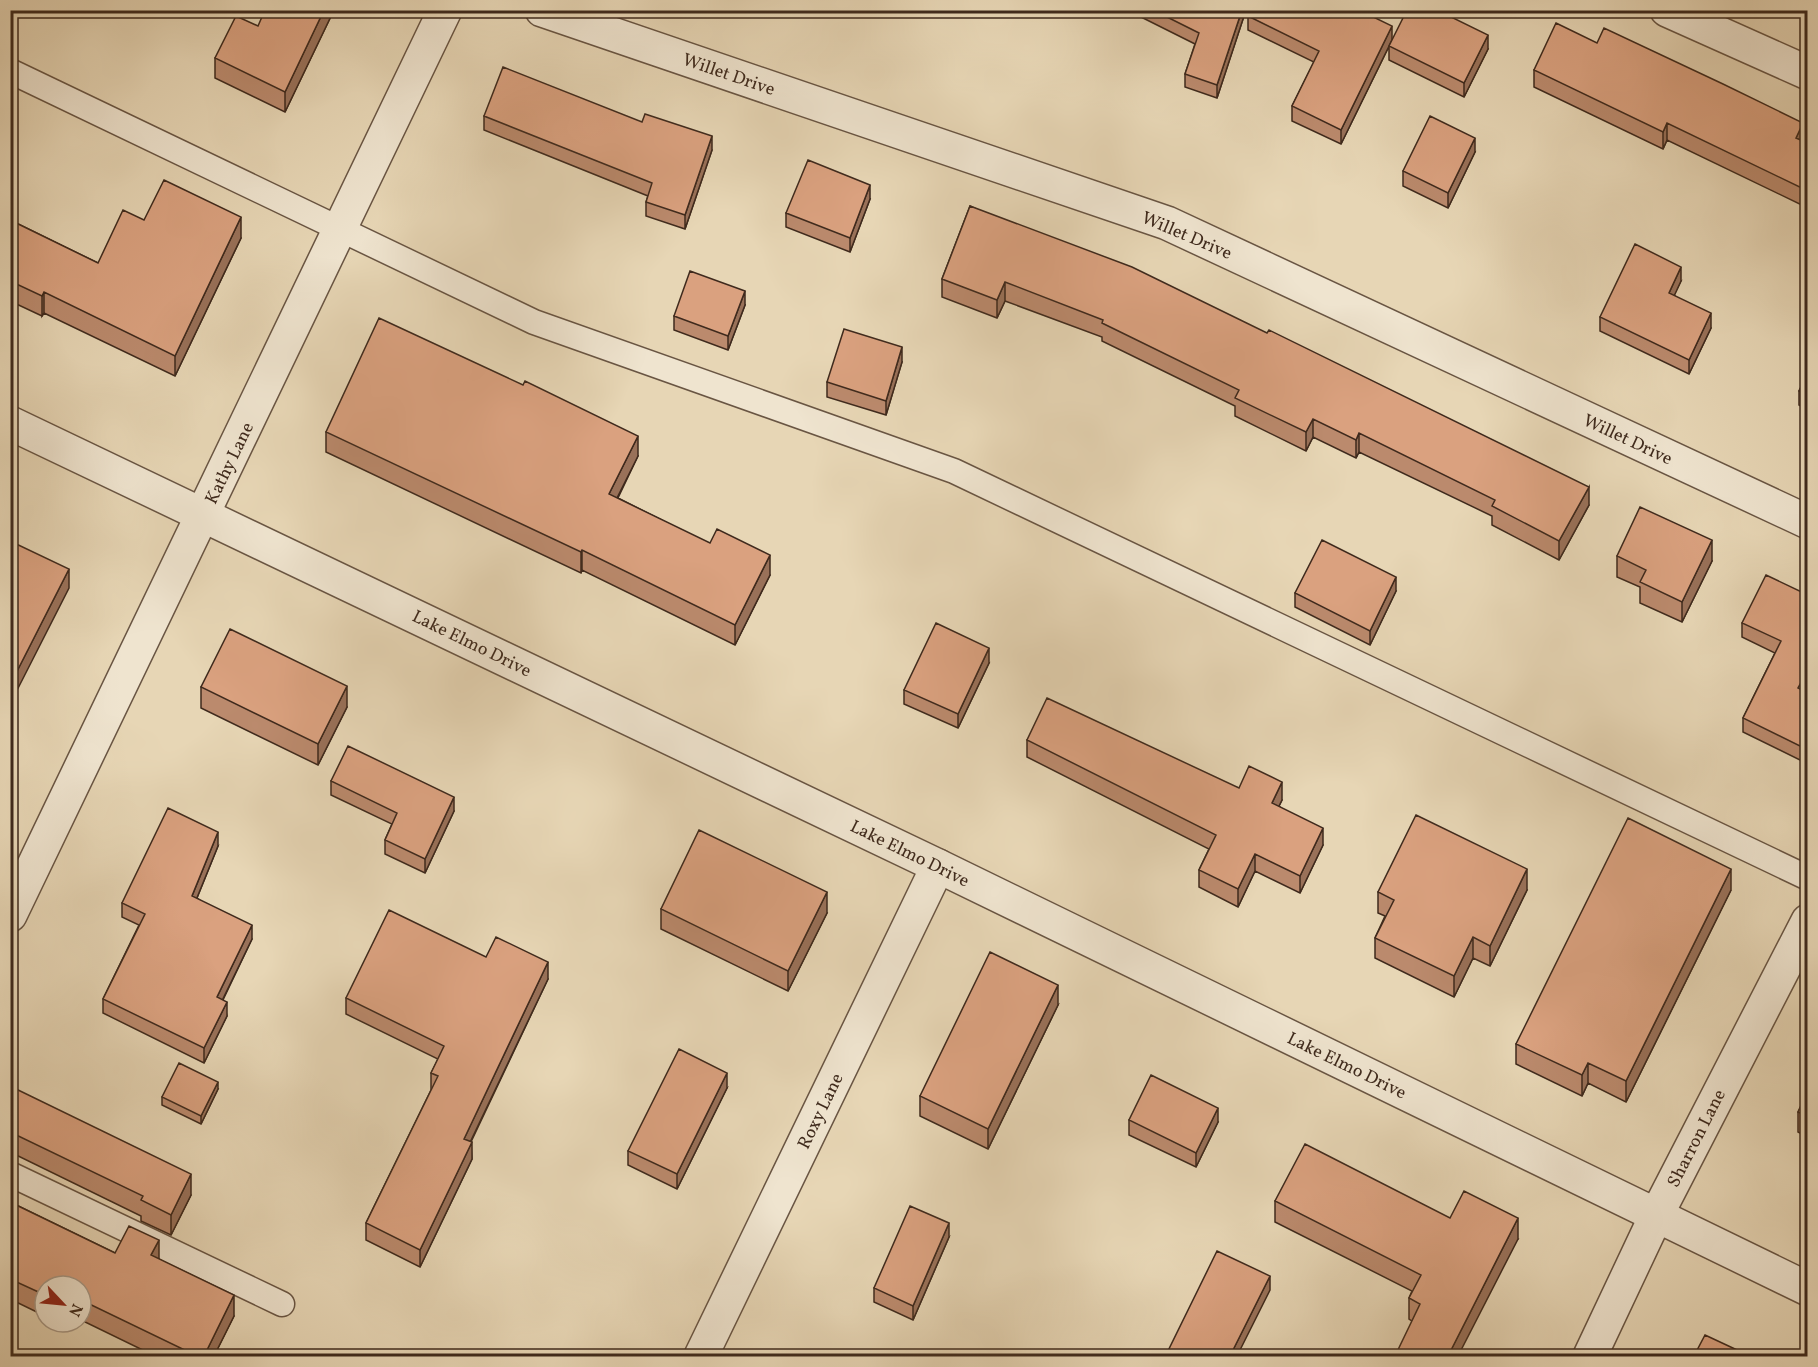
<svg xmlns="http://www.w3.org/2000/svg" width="1818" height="1367" viewBox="0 0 1818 1367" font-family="Vollkorn,serif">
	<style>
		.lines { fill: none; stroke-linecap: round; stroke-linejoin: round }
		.service-casing { stroke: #695543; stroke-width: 27 }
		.minor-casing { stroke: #695543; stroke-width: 36 }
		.tertiary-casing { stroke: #695543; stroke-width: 36 }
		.service { stroke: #efe4cf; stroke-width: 24 }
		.minor { stroke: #efe4cf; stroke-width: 33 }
		.tertiary { stroke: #efe4cf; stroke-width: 33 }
		.wall { fill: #bb8a6d; stroke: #3f2a1d; stroke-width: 1.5 }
		.shaded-wall { fill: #997159; stroke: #3f2a1d; stroke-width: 1.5 }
		.building { fill: #daa17f; stroke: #3f2a1d; stroke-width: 1.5 }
		.labels { text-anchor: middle; stroke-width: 4.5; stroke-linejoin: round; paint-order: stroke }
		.street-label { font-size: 18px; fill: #3f2a1d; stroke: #efe4cf }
	</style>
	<rect width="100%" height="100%" fill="#e7d6b5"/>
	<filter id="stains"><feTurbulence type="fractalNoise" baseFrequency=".00333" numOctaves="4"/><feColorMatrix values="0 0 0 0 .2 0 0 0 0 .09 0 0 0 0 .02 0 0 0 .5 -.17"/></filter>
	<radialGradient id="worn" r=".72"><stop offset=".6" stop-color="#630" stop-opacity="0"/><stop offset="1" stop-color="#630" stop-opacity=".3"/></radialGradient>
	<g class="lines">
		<!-- service casing -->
		<g class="service-casing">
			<path id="service" d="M 10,71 L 534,322 L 954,471 L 1808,878
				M 10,1174 L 282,1304"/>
		</g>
		<!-- minor casing -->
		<g class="minor-casing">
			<path id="minor" d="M 542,10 L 1167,223 L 1808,522
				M 1667,10 L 1808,73
				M 10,915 L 445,10
				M 701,1356 L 938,866
				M 1590,1356 L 1656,1216 L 1808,921"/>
		</g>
		<!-- tertiary casing -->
		<g class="tertiary-casing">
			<path id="tertiary" d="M 10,423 L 938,866 L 1808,1289"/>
		</g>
		<!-- service -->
		<use href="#service" class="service"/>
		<!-- minor -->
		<use href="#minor" class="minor"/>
		<!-- tertiary -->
		<use href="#tertiary" class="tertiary"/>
	</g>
	<!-- wall -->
	<path class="wall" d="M 334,10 L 285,112 L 215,78 L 215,58 L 258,26 Z
		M 1127,10 L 1246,10 L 1217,98 L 1185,87 L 1185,74 L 1195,44 Z
		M 1248,16 L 1392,40 L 1341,144 L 1292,121 L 1292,106 L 1314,62 L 1248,30 Z
		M 1389,46 L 1488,49 L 1464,97 L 1389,60 Z
		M 1534,70 L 1803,139 L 1803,141 L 1808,143 L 1808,208 L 1667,140 L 1663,149 L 1534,87 Z
		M 484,116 L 712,150 L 685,229 L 646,216 L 646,202 L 648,196 L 484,130 Z
		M 1475,152 L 1448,208 L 1403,186 L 1403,171 Z
		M 870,199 L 850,252 L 786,227 L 786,213 Z
		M 970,206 L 1589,505 L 1559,560 L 1492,525 L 1492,516 L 1359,452 L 1356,458 L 1313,437 L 1306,451 L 1235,416 L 1235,406 L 1102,341 L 1102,337 L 1005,301 L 997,318 L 942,297 L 942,279 Z
		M 10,220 L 98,263 L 144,220 L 241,238 L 175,376 L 44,313 L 42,316 L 10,301 Z
		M 1808,237 L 1808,262 L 1805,260 L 1805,244 Z
		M 1681,281 L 1674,295 L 1711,328 L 1689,374 L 1600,331 L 1600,317 Z
		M 745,305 L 728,350 L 674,330 L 674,316 Z
		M 902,362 L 886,415 L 827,397 L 827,382 Z
		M 1808,373 L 1808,410 L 1799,405 L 1799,391 Z
		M 326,432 L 638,456 L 618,498 L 770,575 L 735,645 L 582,570 L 581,573 L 326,452 Z
		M 1617,556 L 1712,561 L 1682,622 L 1640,603 L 1640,587 L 1617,577 Z
		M 1396,591 L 1370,645 L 1295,607 L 1295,593 Z
		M 1808,595 L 1808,684 L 1804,691 L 1808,693 L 1808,750 L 1802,761 L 1743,732 L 1743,718 L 1775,653 L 1742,637 L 1742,623 Z
		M 989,663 L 958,728 L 904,704 L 904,690 Z
		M 201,687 L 347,707 L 318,765 L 201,708 Z
		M 1027,740 L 1239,788 L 1282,800 L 1279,806 L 1323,845 L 1300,893 L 1255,871 L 1238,907 L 1199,887 L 1199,870 L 1209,849 L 1027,757 Z
		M 331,781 L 454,811 L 425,873 L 385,854 L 385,840 L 392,824 L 331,795 Z
		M 218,846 L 197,898 L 252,939 L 223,1000 L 227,1016 L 204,1063 L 103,1013 L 103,999 L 139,925 L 122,917 L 122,903 Z
		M 1527,890 L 1490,966 L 1473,958 L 1454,997 L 1375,958 L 1375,938 L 1385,916 L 1378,913 L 1378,892 Z
		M 1731,890 L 1626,1102 L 1588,1083 L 1582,1096 L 1516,1064 L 1516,1044 Z
		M 661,909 L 827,913 L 788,991 L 661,929 Z
		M 486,957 L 548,979 L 471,1142 L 472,1159 L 420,1267 L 366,1240 L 366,1223 L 431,1090 L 431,1073 L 438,1059 L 346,1014 L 346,998 Z
		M 1058,1005 L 988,1149 L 920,1116 L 920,1096 Z
		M 727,1088 L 677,1189 L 628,1165 L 628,1151 Z
		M 218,1089 L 201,1124 L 162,1105 L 162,1097 Z
		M 1808,1091 L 1808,1137 L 1798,1132 L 1798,1112 Z
		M 10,1096 L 191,1195 L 171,1235 L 141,1221 L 141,1216 L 10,1152 Z
		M 1129,1120 L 1218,1122 L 1196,1167 L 1129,1135 Z
		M 1275,1201 L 1450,1218 L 1518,1239 L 1412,1321 L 1409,1319 L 1409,1298 L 1412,1291 L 1275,1222 Z
		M 10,1202 L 115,1253 L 159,1259 L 234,1316 L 214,1356 L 155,1356 L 81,1320 L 81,1286 L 45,1286 L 45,1316 L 10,1299 Z
		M 949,1237 L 913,1320 L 874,1302 L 874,1288 Z"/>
	<!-- shaded-wall -->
	<path class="shaded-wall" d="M 324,10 L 334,10 L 285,112 L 285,92 Z
		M 1242,10 L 1246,10 L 1217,98 L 1217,85 Z
		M 1392,26 L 1392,40 L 1341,144 L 1341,130 Z
		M 1488,35 L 1488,49 L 1464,97 L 1464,83 Z
		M 1667,123 L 1667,140 L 1663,149 L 1663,132 Z
		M 1803,123 L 1803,139 L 1796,154 L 1796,138 Z
		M 712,136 L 712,150 L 685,229 L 685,215 Z
		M 1475,138 L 1475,152 L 1448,208 L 1448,193 Z
		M 870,185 L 870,199 L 850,252 L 850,238 Z
		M 241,217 L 241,238 L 175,376 L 175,356 Z
		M 1681,267 L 1681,281 L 1669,307 L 1669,293 Z
		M 1005,282 L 1005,301 L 997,318 L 997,300 Z
		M 745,291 L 745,305 L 728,350 L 728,336 Z
		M 44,292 L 44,313 L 42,316 L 42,296 Z
		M 1711,313 L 1711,328 L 1689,374 L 1689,360 Z
		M 902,347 L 902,362 L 886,415 L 886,401 Z
		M 1313,419 L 1313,437 L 1306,451 L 1306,432 Z
		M 1359,433 L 1359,452 L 1356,458 L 1356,440 Z
		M 638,436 L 638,456 L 609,514 L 609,494 Z
		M 1589,487 L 1589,505 L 1559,560 L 1559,541 Z
		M 1712,540 L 1712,561 L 1682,622 L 1682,602 Z
		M 582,550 L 582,570 L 581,573 L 581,552 Z
		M 770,555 L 770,575 L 735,645 L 735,625 Z
		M 69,569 L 69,588 L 10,704 L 10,685 Z
		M 1396,577 L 1396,591 L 1370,645 L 1370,631 Z
		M 989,648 L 989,663 L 958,728 L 958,714 Z
		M 1808,670 L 1808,684 L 1798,703 L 1798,688 Z
		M 347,686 L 347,707 L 318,765 L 318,744 Z
		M 1808,736 L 1808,750 L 1802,761 L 1802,747 Z
		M 1282,782 L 1282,800 L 1272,820 L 1272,803 Z
		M 454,797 L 454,811 L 425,873 L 425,859 Z
		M 1323,828 L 1323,845 L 1300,893 L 1300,876 Z
		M 218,832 L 218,846 L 192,910 L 192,896 Z
		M 1255,854 L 1255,871 L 1238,907 L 1238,889 Z
		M 1527,869 L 1527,890 L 1490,966 L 1490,946 Z
		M 1731,869 L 1731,890 L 1626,1102 L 1626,1081 Z
		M 827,892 L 827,913 L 788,991 L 788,971 Z
		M 252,925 L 252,939 L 217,1011 L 217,997 Z
		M 1473,937 L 1473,958 L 1454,997 L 1454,976 Z
		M 548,962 L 548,979 L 464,1155 L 464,1139 Z
		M 1058,985 L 1058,1005 L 988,1149 L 988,1129 Z
		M 227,1002 L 227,1016 L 204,1063 L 204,1048 Z
		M 1588,1063 L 1588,1083 L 1582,1096 L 1582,1075 Z
		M 727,1073 L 727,1088 L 677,1189 L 677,1174 Z
		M 218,1082 L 218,1089 L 201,1124 L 201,1116 Z
		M 1218,1108 L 1218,1122 L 1196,1167 L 1196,1153 Z
		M 472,1142 L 472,1159 L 420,1267 L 420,1250 Z
		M 191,1174 L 191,1195 L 171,1235 L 171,1215 Z
		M 1518,1218 L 1518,1239 L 1458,1356 L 1448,1356 Z
		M 949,1223 L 949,1237 L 913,1320 L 913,1306 Z
		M 159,1240 L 159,1261 L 151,1255 Z
		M 1270,1276 L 1270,1290 L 1237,1356 L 1230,1356 Z
		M 234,1295 L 234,1316 L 214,1356 L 204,1356 Z"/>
	<!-- building -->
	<path class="building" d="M 265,10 L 324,10 L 285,92 L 215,58 L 236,16 L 258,26 Z
		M 1153,10 L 1242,10 L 1217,85 L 1185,74 L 1199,33 Z
		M 1250,10 L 1359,10 L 1392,26 L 1341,130 L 1292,106 L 1319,51 L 1248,16 Z
		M 1407,10 L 1437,10 L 1488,35 L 1464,83 L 1389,46 Z
		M 1556,23 L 1597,43 L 1604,28 L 1723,84 L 1803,123 L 1796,138 L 1808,143 L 1808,191 L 1667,123 L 1663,132 L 1534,70 Z
		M 503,67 L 642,122 L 645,114 L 712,136 L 685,215 L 646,202 L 652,183 L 484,116 Z
		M 1430,116 L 1475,138 L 1448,193 L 1403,171 Z
		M 808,160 L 870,185 L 850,238 L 786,213 Z
		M 164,180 L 241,217 L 175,356 L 44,292 L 42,296 L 10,281 L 10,220 L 98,263 L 123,210 L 144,220 Z
		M 970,206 L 1132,267 L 1267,333 L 1269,330 L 1589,487 L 1559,541 L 1492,506 L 1495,500 L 1359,433 L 1356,440 L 1313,419 L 1306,432 L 1235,398 L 1239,390 L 1102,323 L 1103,320 L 1005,282 L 997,300 L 942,279 Z
		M 1808,237 L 1808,245 L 1805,244 Z
		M 1635,244 L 1681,267 L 1669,293 L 1711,313 L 1689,360 L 1600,317 Z
		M 690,271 L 745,291 L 728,336 L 674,316 Z
		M 379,318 L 523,385 L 525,381 L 638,436 L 609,494 L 710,543 L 717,529 L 770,555 L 735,625 L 582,550 L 581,552 L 326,432 Z
		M 844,329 L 902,347 L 886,401 L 827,382 Z
		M 1808,373 L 1808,396 L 1799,391 Z
		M 1640,507 L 1712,540 L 1682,602 L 1640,582 L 1646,570 L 1617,556 Z
		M 1322,540 L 1396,577 L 1370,631 L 1295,593 Z
		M 10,541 L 69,569 L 10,685 Z
		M 1766,575 L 1808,595 L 1808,670 L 1798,688 L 1808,693 L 1808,736 L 1802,747 L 1743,718 L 1781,641 L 1742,623 Z
		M 936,623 L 989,648 L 958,714 L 904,690 Z
		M 230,629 L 347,686 L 318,744 L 201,687 Z
		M 1047,698 L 1239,788 L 1249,766 L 1282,782 L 1272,803 L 1323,828 L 1300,876 L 1255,854 L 1238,889 L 1199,870 L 1216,835 L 1027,740 Z
		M 348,746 L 454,797 L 425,859 L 385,840 L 397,813 L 331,781 Z
		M 168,808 L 218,832 L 192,896 L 252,925 L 217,997 L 227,1002 L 204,1048 L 103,999 L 145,914 L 122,903 Z
		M 1416,815 L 1527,869 L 1490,946 L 1473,937 L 1454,976 L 1375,938 L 1394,900 L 1378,892 Z
		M 1628,818 L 1731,869 L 1626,1081 L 1588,1063 L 1582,1075 L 1516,1044 Z
		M 699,830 L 827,892 L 788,971 L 661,909 Z
		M 389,910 L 486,957 L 496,937 L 548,962 L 464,1139 L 472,1142 L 420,1250 L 366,1223 L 438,1076 L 431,1073 L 444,1046 L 346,998 Z
		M 990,952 L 1058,985 L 988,1129 L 920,1096 Z
		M 679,1049 L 727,1073 L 677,1174 L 628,1151 Z
		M 179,1063 L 218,1082 L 201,1116 L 162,1097 Z
		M 1151,1075 L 1218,1108 L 1196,1153 L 1129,1120 Z
		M 14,1088 L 191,1174 L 171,1215 L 141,1200 L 143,1196 L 10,1132 L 10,1096 Z
		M 1808,1091 L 1808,1116 L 1798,1112 Z
		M 1305,1144 L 1450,1218 L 1464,1191 L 1518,1218 L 1448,1356 L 1395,1356 L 1420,1304 L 1409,1298 L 1421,1275 L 1275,1201 Z
		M 10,1202 L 115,1253 L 129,1226 L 159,1240 L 151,1255 L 234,1295 L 204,1356 L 197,1356 L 81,1300 L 81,1286 L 45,1286 L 45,1295 L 10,1279 Z
		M 910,1206 L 949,1223 L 913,1306 L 874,1288 Z
		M 1217,1251 L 1270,1276 L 1230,1356 L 1168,1356 L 1166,1355 Z
		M 1705,1335 L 1750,1356 L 1694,1356 Z"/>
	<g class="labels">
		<!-- street labels -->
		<g class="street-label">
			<text transform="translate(729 74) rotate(19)" y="6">Willet Drive</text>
			<text transform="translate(1187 235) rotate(23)" y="6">Willet Drive</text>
			<text transform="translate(1628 439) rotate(25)" y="6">Willet Drive</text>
			<text transform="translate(229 463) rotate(-64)" y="6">Kathy Lane</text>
			<text transform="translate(472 643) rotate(26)" y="6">Lake Elmo Drive</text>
			<text transform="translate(910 853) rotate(26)" y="6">Lake Elmo Drive</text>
			<text transform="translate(1347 1065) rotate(26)" y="6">Lake Elmo Drive</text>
			<text transform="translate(820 1111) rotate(-64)" y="6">Roxy Lane</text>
			<text transform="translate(1696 1138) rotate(-63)" y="6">Sharron Lane</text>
		</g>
	</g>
	<!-- margin -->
	<rect width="1818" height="1367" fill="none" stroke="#e7d6b5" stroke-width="36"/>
	<rect x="12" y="12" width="1794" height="1343" fill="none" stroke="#3f2a1d" stroke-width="3"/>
	<rect x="18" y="18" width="1782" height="1331" fill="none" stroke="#3f2a1d" stroke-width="1.5"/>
	<!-- north arrow -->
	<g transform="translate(63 1304) rotate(116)"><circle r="28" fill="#efe4cf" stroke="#a99a88" stroke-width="1.5"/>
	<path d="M0-4.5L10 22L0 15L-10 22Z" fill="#8f2418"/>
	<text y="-9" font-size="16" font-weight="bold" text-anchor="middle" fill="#3f2a1d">N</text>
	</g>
	<rect width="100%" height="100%" filter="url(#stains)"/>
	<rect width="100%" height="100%" fill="url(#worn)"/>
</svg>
